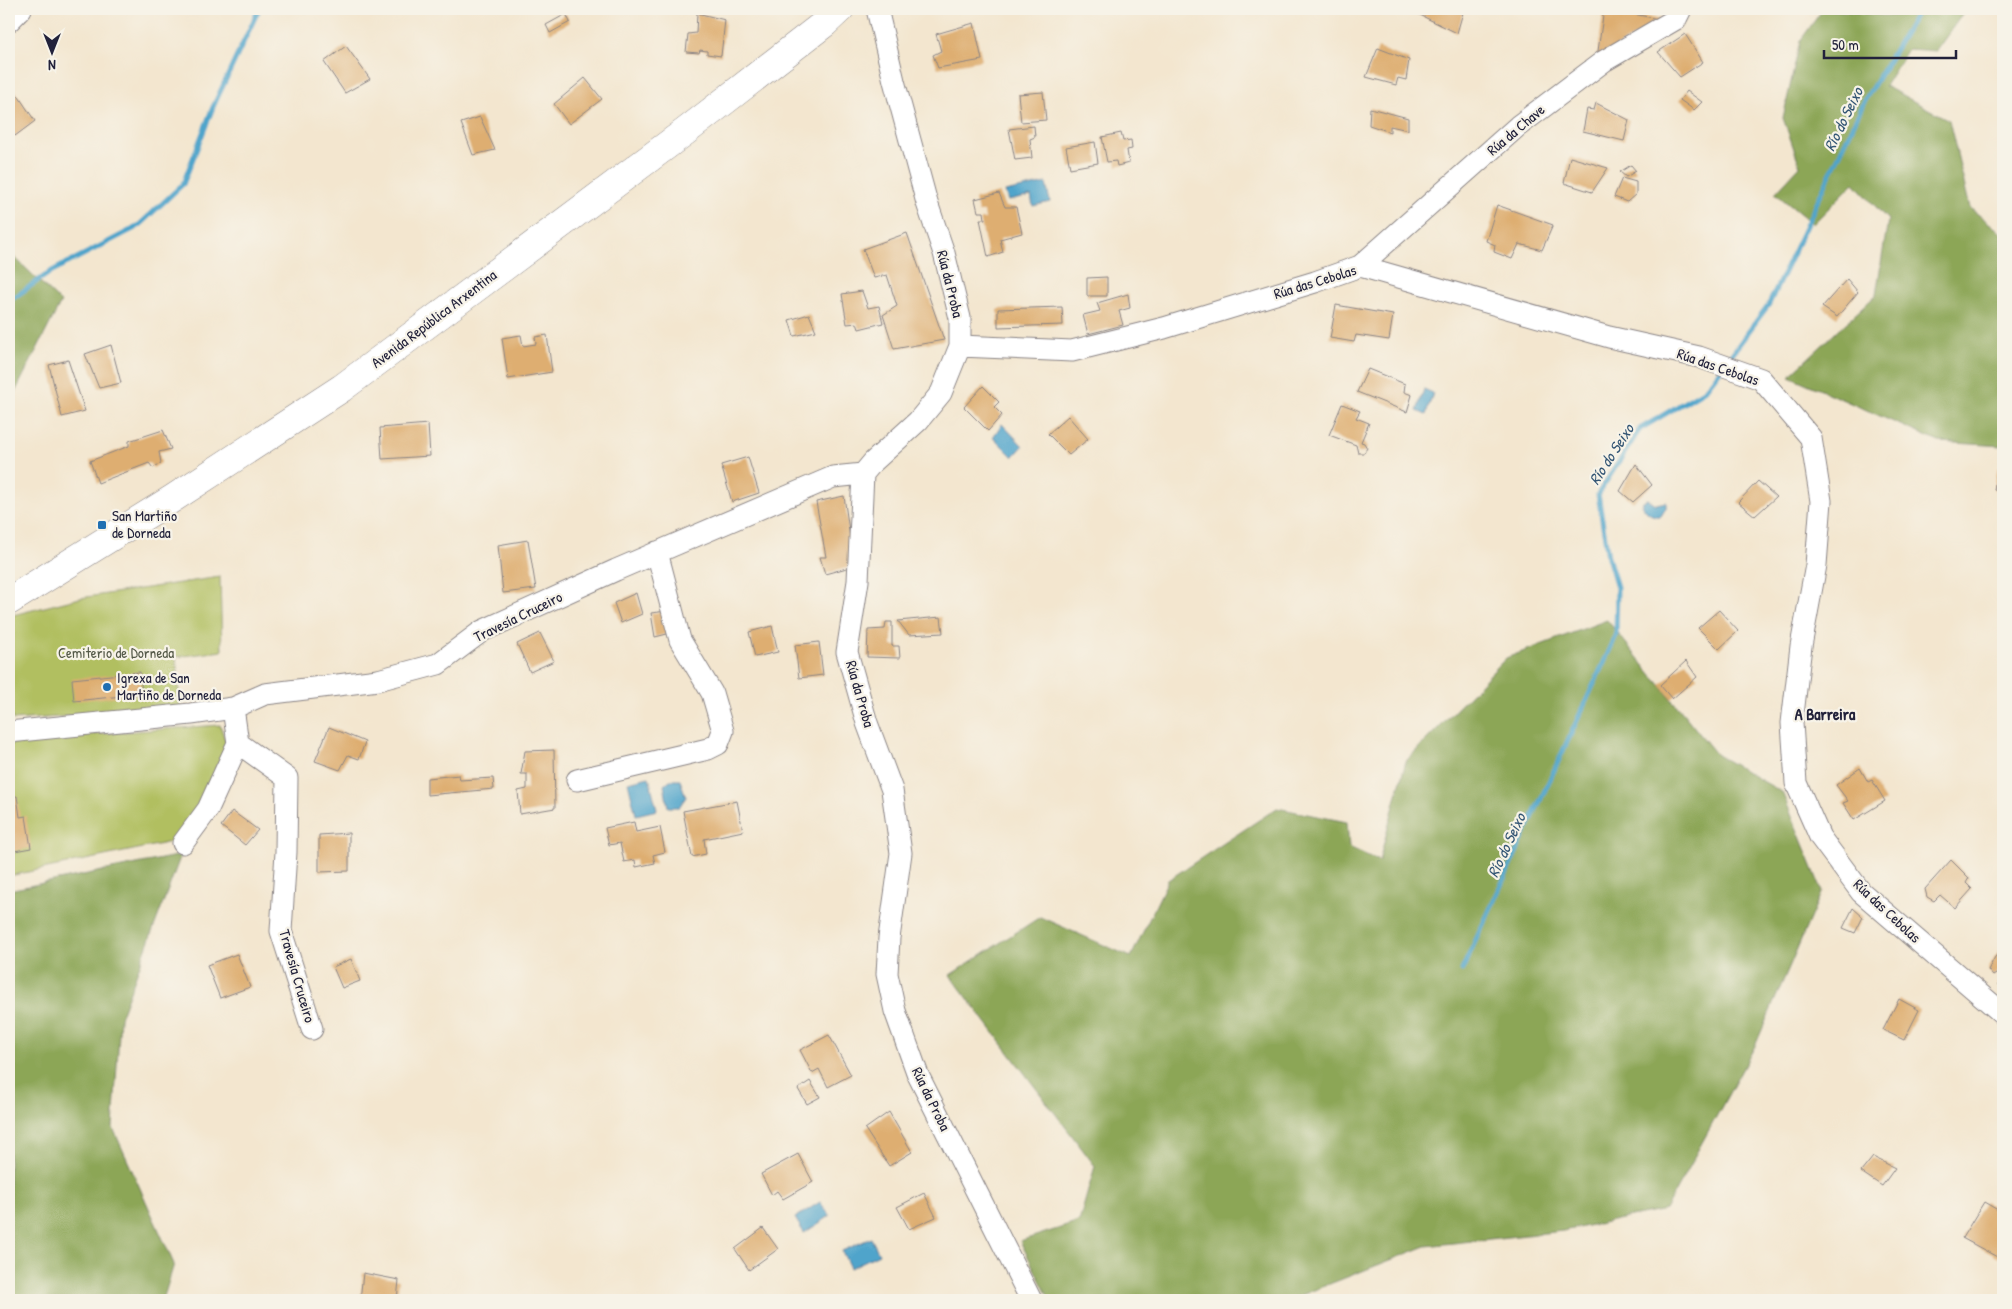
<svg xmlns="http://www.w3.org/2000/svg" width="2012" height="1309" viewBox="0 0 2012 1309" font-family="'Patrick Hand',sans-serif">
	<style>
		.green { fill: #b1bf61; stroke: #6a704e }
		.forest { fill: #8ca657; stroke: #576449 }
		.water { fill: #4fa4cb; stroke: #386383 }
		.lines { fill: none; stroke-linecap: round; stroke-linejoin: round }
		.stream { stroke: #4fa4cb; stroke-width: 5 }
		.building { fill: #deae71 }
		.minor-casing { stroke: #8a8485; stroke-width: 23 }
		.major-casing { stroke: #8a8485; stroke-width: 29 }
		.minor { stroke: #fff; stroke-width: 21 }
		.major { stroke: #fff; stroke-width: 28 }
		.poi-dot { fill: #1f6fb2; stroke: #f7f3e8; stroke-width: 2 }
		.labels { text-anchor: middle; stroke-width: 4.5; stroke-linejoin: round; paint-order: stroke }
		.street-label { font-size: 15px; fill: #22223b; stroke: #f7f3e8 }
		.poi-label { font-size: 15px; fill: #22223b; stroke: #f7f3e8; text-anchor: start }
		.park-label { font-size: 15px; fill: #545948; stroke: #f7f3e8 }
		.water-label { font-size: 16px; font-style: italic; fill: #345675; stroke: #f7f3e8 }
		.neighbourhood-label { font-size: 16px; font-weight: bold; fill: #22223b; stroke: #f7f3e8 }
	</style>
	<rect width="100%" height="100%" fill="#f7f3e8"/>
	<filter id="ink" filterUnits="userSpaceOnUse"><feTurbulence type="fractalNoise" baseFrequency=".02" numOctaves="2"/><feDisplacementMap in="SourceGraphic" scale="10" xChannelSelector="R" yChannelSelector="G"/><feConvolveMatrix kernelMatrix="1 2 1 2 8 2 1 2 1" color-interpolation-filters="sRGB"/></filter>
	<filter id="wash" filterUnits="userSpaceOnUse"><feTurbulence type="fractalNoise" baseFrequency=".0096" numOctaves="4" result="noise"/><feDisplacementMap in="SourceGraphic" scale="20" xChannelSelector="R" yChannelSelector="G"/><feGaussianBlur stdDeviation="1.12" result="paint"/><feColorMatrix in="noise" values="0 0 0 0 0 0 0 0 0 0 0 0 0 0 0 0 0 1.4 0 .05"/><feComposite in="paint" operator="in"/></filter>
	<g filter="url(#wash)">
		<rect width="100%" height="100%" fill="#f3e6cf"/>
		<!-- green -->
		<path class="green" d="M 220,577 L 222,651 L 176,657 L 181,709 L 13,720 L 9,707 L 9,616 L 80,598 Z
			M 220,725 L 227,745 L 203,798 L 181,840 L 9,876 L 9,744 L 54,737 Z"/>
		<!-- forest -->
		<path class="forest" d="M 1823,9 L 1889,16 L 1966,9 L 1936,51 L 1908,49 L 1885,86 L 1949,120 L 1970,208 L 2003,234 L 2003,446 L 1939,442 L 1789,376 L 1876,295 L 1888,220 L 1854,183 L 1813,224 L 1775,193 L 1800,166 L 1783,118 L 1800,41 Z
			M 9,252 L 61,302 L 9,404 Z
			M 1607,620 L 1717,755 L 1782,792 L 1822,891 L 1755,1046 L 1665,1210 L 1563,1231 L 1426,1246 L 1289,1300 L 1050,1300 L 1020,1241 L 1079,1222 L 1095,1166 L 950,975 L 1040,917 L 1131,957 L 1168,880 L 1277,808 L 1347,822 L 1349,847 L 1379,861 L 1406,761 L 1506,658 Z
			M 181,855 L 120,1018 L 113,1128 L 174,1264 L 163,1300 L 9,1300 L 9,890 Z"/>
		<!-- water -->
		<path class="water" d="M 1046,183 L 1050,202 L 1033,206 L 1031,196 L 1008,201 L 1005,192 Z
			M 1424,389 L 1433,393 L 1426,415 L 1417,411 Z
			M 1002,424 L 1023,446 L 1013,457 L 993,437 Z
			M 1648,499 L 1656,504 L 1666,502 L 1666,508 L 1661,516 C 1652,517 1647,513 1642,506 L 1643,501 Z
			M 649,777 L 657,810 L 636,815 L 628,782 Z
			M 670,780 L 680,780 L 686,797 L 679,807 L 668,807 L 664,785 Z
			M 820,1202 L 830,1216 L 804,1233 L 795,1218 Z
			M 871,1238 L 879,1254 L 850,1268 L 842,1251 Z"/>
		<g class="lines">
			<!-- stream -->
			<path class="stream" d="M 9,301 L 52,271 L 137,227 L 183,184 L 213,107 L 259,9
				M 1726,362 L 1769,304 L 1866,98 L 1919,9
				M 1462,970 L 1616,636 L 1617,587 L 1608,557 L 1598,494 L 1640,429 L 1705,390 L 1721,369"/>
		</g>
		<g id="blocks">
			<!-- building -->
			<path class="building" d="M 1417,9 L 1464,9 L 1457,33 L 1416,13 Z
				M 1604,9 L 1609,9 L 1663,20 L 1597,58 Z
				M 697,13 L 725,20 L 721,56 L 707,54 L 707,51 L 700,50 L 699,53 L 686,52 L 688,34 L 696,33 Z
				M 566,14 L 570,22 L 550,33 L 546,25 Z
				M 974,23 L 982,60 L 938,68 L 933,55 L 941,51 L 936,34 Z
				M 1685,34 L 1703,62 L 1680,77 L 1658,52 Z
				M 346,46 L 370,79 L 345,93 L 324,62 Z
				M 1378,48 L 1409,60 L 1406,80 L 1398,78 L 1396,85 L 1366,77 Z
				M 585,78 L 602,99 L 569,124 L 554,104 Z
				M 11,85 L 35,121 L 15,136 L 9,128 L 9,86 Z
				M 1687,91 L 1702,102 L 1694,110 L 1680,100 Z
				M 1043,92 L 1046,120 L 1021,122 L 1018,94 Z
				M 1596,103 L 1629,120 L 1624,141 L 1583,131 L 1587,109 L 1594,110 Z
				M 1370,108 L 1408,118 L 1408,130 L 1390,126 L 1390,132 L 1369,125 Z
				M 480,117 L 495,150 L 473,155 L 461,123 Z
				M 1034,126 L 1035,137 L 1030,139 L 1032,158 L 1015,160 L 1009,129 Z
				M 1121,133 L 1123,141 L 1131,140 L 1132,149 L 1127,150 L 1129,163 L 1117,166 L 1116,161 L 1107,162 L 1102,137 Z
				M 1095,142 L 1098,163 L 1070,168 L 1066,147 Z
				M 1570,157 L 1608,168 L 1592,192 L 1564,183 Z
				M 1631,165 L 1636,171 L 1626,177 L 1620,172 Z
				M 1622,178 L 1636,182 L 1636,194 L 1627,202 L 1614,197 Z
				M 999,193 L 1005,207 L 1016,207 L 1022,233 L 1000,239 L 1003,252 L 988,257 L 980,219 L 985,219 L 984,212 L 978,212 L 975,199 Z
				M 1497,205 L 1553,225 L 1542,250 L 1519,244 L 1512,259 L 1494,252 L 1495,245 L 1486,241 Z
				M 907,233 L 944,340 L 894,349 L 883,315 L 897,306 L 887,275 L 874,278 L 863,249 Z
				M 1107,277 L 1107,296 L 1087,296 L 1087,278 Z
				M 1847,279 L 1858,292 L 1837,317 L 1822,307 Z
				M 862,291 L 868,308 L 879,306 L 883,323 L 859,329 L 857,323 L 847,324 L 842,294 Z
				M 1128,294 L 1130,308 L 1119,311 L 1123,325 L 1088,334 L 1083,315 L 1100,311 L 1097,303 Z
				M 1336,305 L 1393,315 L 1389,340 L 1356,335 L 1354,342 L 1330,338 Z
				M 1062,307 L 1063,325 L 998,327 L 998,309 Z
				M 809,314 L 816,331 L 794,336 L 789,320 Z
				M 521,335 L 523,346 L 536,344 L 535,337 L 547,335 L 552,372 L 508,379 L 502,338 Z
				M 111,345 L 121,383 L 99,388 L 85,354 Z
				M 68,360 L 85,411 L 62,417 L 49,365 Z
				M 1368,369 L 1405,384 L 1404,392 L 1412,395 L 1407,412 L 1357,392 Z
				M 983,386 L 999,402 L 994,407 L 1002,415 L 988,431 L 964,407 Z
				M 1342,404 L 1360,411 L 1356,418 L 1369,423 L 1361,442 L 1364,443 L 1367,448 L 1364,453 L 1358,453 L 1356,445 L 1329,435 Z
				M 1068,416 L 1088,439 L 1069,455 L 1048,434 Z
				M 428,424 L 430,456 L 382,459 L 380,428 Z
				M 163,430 L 171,449 L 159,452 L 161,463 L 153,468 L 149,463 L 98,483 L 90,461 L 129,446 L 129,441 Z
				M 748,457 L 759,493 L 732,502 L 721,465 Z
				M 1636,464 L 1652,485 L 1633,502 L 1620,491 Z
				M 1998,467 L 2003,469 L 2003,492 L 1994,490 Z
				M 1758,481 L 1776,497 L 1755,516 L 1738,502 Z
				M 844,496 L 854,566 L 825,574 L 820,557 L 826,557 L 816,502 Z
				M 528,540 L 536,589 L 503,593 L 498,545 Z
				M 636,593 L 642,614 L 621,623 L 614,603 Z
				M 1719,610 L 1738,631 L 1719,649 L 1698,628 Z
				M 667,611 L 671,633 L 655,637 L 651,613 Z
				M 941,617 L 943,633 L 909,635 L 898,621 Z
				M 886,622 L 892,622 L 892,646 L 899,646 L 900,658 L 867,657 L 868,630 L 885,629 Z
				M 772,626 L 778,652 L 755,657 L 749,632 Z
				M 540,633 L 554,661 L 530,672 L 517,644 Z
				M 819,642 L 823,675 L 799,678 L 795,645 Z
				M 1686,661 L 1697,677 L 1672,699 L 1660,685 Z
				M 140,672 L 142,694 L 74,701 L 72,679 Z
				M 329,727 L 365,742 L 359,759 L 348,755 L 340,770 L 315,761 Z
				M 554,750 L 555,808 L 520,814 L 518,791 L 527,789 L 527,774 L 521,774 L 525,751 Z
				M 1860,768 L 1868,782 L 1872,780 L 1885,801 L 1854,820 L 1843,803 L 1848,801 L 1836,785 Z
				M 459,775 L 460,780 L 493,778 L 494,789 L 427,795 L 427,778 Z
				M 17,796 L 20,817 L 26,816 L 31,848 L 9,852 L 9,797 Z
				M 737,801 L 743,831 L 704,839 L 706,854 L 692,857 L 683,811 Z
				M 232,811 L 258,830 L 245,845 L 221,826 Z
				M 634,822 L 636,832 L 660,827 L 665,852 L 653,855 L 655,863 L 636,867 L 635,860 L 624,862 L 620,843 L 609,845 L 605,828 Z
				M 349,833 L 349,871 L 319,872 L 319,835 Z
				M 1951,860 L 1969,878 L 1966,883 L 1972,889 L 1955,908 L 1940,895 L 1934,901 L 1927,897 L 1925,889 Z
				M 1853,908 L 1863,917 L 1855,933 L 1843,928 Z
				M 2003,948 L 2003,989 L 1998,984 L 2003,978 L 1999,972 L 1993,976 L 1988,970 L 1995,957 Z
				M 237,954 L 250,987 L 220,998 L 207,965 Z
				M 351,959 L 360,981 L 342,988 L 333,967 Z
				M 1899,999 L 1919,1010 L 1904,1040 L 1883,1030 Z
				M 829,1035 L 851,1075 L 828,1087 L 819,1069 L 812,1073 L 800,1050 Z
				M 810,1081 L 820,1097 L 807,1104 L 798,1089 Z
				M 889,1112 L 912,1152 L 889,1166 L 865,1129 Z
				M 798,1154 L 813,1182 L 783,1199 L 777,1191 L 772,1195 L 761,1174 Z
				M 1873,1157 L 1895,1168 L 1882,1186 L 1861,1172 Z
				M 924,1193 L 936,1217 L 909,1229 L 897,1207 Z
				M 1984,1202 L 2003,1213 L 2003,1249 L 1999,1258 L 1962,1238 Z
				M 763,1228 L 778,1249 L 749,1270 L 735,1249 Z
				M 363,1273 L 399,1280 L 397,1300 L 360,1300 Z"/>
		</g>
	</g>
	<g filter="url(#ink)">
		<use href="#blocks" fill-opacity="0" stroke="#8a8485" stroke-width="1"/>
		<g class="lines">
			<!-- minor casing -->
			<g class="minor-casing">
				<path id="minor" d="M 877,9 L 894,81 L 927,203 L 944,253 L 960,318 L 960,346 L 941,393 L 918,421 L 873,462 L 863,474 L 858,581 L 847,652 L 867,723 L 892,790 L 901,853 L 889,938 L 887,974 L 895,1011 L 918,1075 L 1031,1300
					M 9,21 L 21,9
					M 1360,266 L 1518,126 L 1604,61 L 1676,19 L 1681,9
					M 960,346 L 1072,351 L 1164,328 L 1315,282 L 1360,266 L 1609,337 L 1699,357 L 1761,379 L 1811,438 L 1821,501 L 1816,565 L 1801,646 L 1792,723 L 1796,783 L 1820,837 L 1861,892 L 2003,1014
					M 233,708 L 238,743 L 287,778 L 286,852 L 281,931 L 312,1029
					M 9,732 L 191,714 L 233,708 L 265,694 L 378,680 L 438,664 L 482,631 L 616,570 L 833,477 L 863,474
					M 577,780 L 708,749 L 718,744 L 723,731 L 712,693 L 680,640 L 657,552
					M 183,843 L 208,809 L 238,743"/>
			</g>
			<!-- major casing -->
			<g class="major-casing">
				<path id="major" d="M 9,601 L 172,499 L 342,388 L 686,131 L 825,23 L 840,9"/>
			</g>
			<!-- minor -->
			<use href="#minor" class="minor"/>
			<!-- major -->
			<use href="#major" class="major"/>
		</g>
	</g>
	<!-- markers -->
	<g class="poi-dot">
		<rect x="97" y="520" width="10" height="10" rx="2.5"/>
		<circle cx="107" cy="687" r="5"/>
	</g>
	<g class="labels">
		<!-- street labels -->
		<g class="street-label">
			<text transform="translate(1516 130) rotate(-40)" y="5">Rúa da Chave</text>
			<text transform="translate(1315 282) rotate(-17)" y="5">Rúa das Cebolas</text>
			<text transform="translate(950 284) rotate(76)" y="5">Rúa da Proba</text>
			<text transform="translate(434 319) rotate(-37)" y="5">Avenida República Arxentina</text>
			<text transform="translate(1718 367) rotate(19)" y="5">Rúa das Cebolas</text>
			<text transform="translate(518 617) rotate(-26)" y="5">Travesía Cruceiro</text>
			<text transform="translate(860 694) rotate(74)" y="5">Rúa da Proba</text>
			<text transform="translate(1887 911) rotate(43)" y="5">Rúa das Cebolas</text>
			<text transform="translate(297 976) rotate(74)" y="5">Travesía Cruceiro</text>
			<text transform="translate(931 1099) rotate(64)" y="5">Rúa da Proba</text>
		</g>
		<!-- poi labels -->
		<g class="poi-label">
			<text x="112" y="521">San Martiño<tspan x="112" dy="17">de Dorneda</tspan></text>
			<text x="117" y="683">Igrexa de San<tspan x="117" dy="17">Martiño de Dorneda</tspan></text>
		</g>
		<!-- park labels -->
		<g class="park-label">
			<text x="116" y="658">Cemiterio de Dorneda</text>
		</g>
		<!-- water labels -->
		<g class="water-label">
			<text transform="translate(1843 119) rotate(-64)" y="6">Río do Seixo</text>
			<text transform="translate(1611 454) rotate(-57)" y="6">Río do Seixo</text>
			<text transform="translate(1506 845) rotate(-65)" y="6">Río do Seixo</text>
		</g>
		<!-- neighbourhood labels -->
		<g class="neighbourhood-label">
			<text x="1825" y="720">A Barreira</text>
		</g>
	</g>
	<!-- margin -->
	<rect width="2012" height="1309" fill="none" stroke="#f7f3e8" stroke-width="30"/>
	<!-- north arrow -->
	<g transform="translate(52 52) rotate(180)" stroke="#f7f3e8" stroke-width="4" paint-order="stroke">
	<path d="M0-4L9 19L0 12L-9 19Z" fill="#22223b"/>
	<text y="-8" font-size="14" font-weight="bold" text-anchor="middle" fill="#22223b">N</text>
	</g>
	<!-- scale -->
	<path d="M1824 50v8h132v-8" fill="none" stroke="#22223b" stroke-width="2.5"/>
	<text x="1832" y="50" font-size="15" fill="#22223b" stroke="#f7f3e8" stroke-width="4" paint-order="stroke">50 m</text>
</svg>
